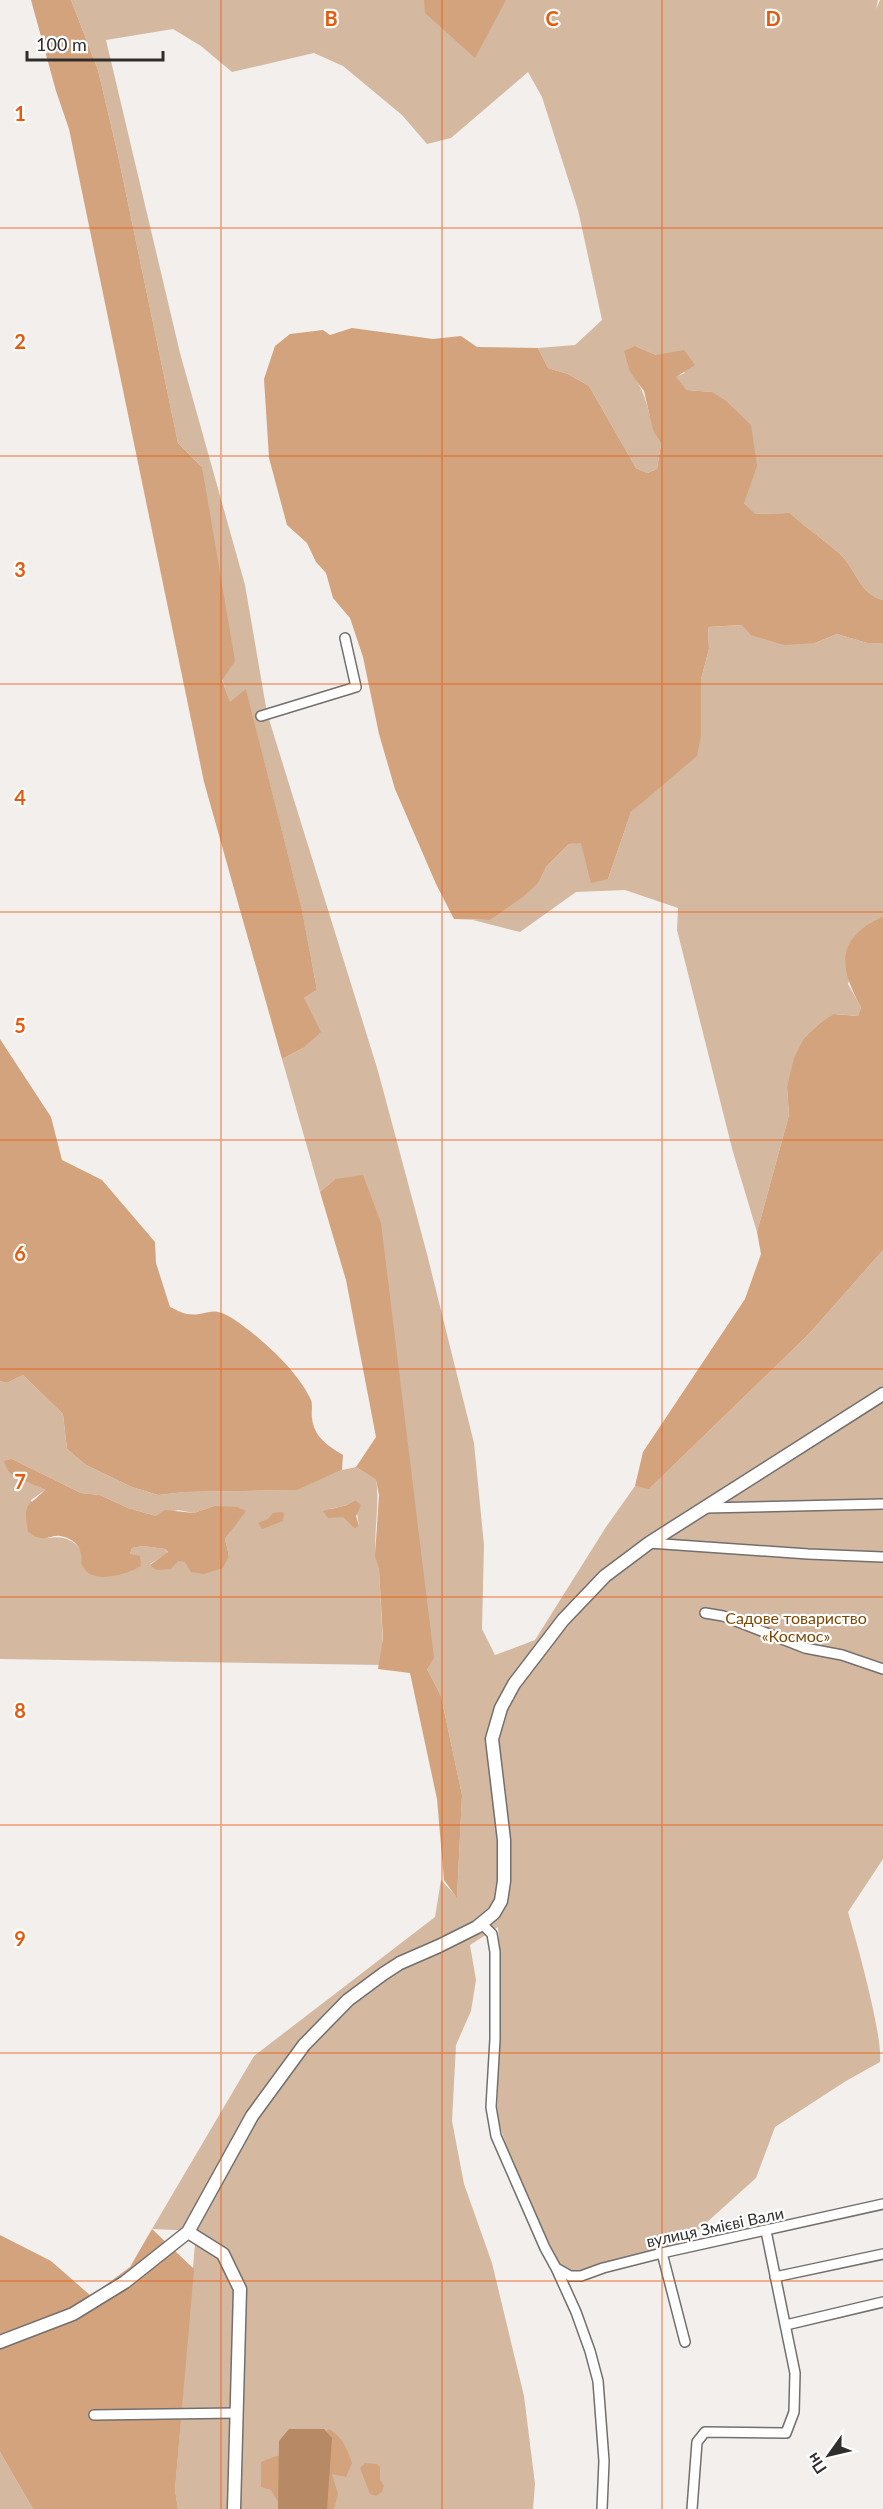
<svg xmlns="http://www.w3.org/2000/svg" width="883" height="2509" viewBox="0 0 883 2509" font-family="Lato,sans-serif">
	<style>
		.green { fill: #d5b8a0; fill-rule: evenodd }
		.forest { fill: #d2a37d }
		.water { fill: #b78a65 }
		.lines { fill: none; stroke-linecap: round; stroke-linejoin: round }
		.minor-casing { stroke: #736f6d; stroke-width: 12 }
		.tertiary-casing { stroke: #736f6d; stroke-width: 15 }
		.minor { stroke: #fff; stroke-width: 9 }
		.tertiary { stroke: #fff; stroke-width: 12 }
		.grid { fill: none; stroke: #e8590c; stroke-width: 1.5; stroke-opacity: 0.55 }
		.labels { text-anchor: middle; stroke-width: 4.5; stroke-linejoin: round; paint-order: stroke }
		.park-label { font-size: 16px; fill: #804702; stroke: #fff }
		.street-label { font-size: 16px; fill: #302e2d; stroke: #fff }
		.grid-label { font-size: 20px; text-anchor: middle; font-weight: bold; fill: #e8590c; stroke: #fff; stroke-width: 4.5; stroke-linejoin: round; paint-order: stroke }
	</style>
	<rect width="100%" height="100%" fill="#f3efec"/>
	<!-- green -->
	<path class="green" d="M 71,0 L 878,0 L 876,9 L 880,0 L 883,0 L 883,600 C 860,594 857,572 842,556 C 826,541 806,528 790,513 L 754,514 L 744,503 L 712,392 L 687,390 L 675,377 L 685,373 L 656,355 L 635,346 L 630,372 C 649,392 647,420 661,444 L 657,469 L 647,473 L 636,468 L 589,386 L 568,374 L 548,368 L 538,348 L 575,345 L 602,320 L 578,210 L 542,97 L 528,72 L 451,138 L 427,144 L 402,115 L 343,66 L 314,53 L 232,72 L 201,46 L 173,29 L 106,40 L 180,353 L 245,585 L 267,713 L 378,1071 L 427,1254 L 474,1443 L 484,1545 L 482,1629 L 495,1655 L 535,1640 L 606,1527 L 635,1486 L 650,1488 L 809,1334 L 883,1250 L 883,1859 L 848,1912 C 857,1943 883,2036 880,2062 L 846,2081 L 775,2127 L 756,2178 L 685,2242 L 576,2272 L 560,2267 L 507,2149 L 497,2116 L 501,1965 L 498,1927 L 470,1945 L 476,1980 L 471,2011 L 456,2045 L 452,2121 L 464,2184 L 492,2263 L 524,2396 L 535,2484 L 533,2509 L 178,2509 L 175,2490 L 196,2231 L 152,2229 L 254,2056 L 435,1917 L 441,1880 L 457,1897 L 462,1795 L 441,1696 L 427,1669 L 335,1179 L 320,1192 L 282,1059 L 303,1048 L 304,998 L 317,990 L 302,911 L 246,690 L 230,703 L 222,679 L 202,467 L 178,443 L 118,155 L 98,70 Z
		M 742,625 L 815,643 L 837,634 L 867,643 L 883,643 L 883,916 L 870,923 L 848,984 L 861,1007 L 858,1016 L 835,1014 L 821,1022 L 804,1038 L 787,1087 L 789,1115 L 757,1232 L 733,1152 L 677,930 L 678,908 L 625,890 L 576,892 L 520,932 L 473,920 L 490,920 L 539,882 L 546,867 L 569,844 L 581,842 L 608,879 L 631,812 L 656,789 L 701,736 L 701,679 L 709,649 L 708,627 Z
		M 23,1375 L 63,1414 L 67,1449 L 86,1465 L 132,1487 L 158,1495 L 184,1492 L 296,1490 L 342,1470 L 356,1467 L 376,1480 C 381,1510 370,1541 379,1570 L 384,1665 L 0,1659 L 0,1381 L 7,1383 ZM 12,1459 L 81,1493 L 100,1495 L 128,1508 L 156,1516 L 178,1510 L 194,1513 L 214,1506 L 231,1531 L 225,1539 L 229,1556 L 177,1561 L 156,1570 L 150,1564 L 168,1553 L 165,1549 L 143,1546 L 132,1548 L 130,1554 L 83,1555 C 77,1540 63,1535 48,1538 L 31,1500 L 45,1490 L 36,1485 L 14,1478 ZM 355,1500 L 359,1526 L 355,1529 L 343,1516 L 330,1509 L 347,1505 Z
		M 0,2452 L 33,2509 L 0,2509 Z"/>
	<!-- forest -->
	<path class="forest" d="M 31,0 L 71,0 L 98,70 L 118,155 L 178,443 L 202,467 L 235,661 L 222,680 L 230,702 L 246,689 L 302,910 L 317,990 L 304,998 L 321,1032 L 303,1048 L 282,1059 L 204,782 L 69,129 L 56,91 Z
		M 424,0 L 506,0 L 475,58 L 425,13 Z
		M 352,328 L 433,339 L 461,336 L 477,347 L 538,348 L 548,368 L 568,374 L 589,386 L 636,468 L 647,473 L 657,469 L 661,444 L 653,430 L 644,391 L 630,372 L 624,351 L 635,346 L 656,355 L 684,350 L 695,365 L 676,377 L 687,390 L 712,392 L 726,401 L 751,425 L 757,466 L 744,503 L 755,514 L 790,513 C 806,528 826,541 842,556 C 857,572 860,594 883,600 L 883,643 L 867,643 L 837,634 L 815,643 L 784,645 L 751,635 L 742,625 L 708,627 L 709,649 L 701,679 L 701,736 L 697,756 L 631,812 L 608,879 L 591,883 L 581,843 L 569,844 L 546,867 L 539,882 L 524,896 L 490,920 L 454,919 L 436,884 L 395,789 L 379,734 L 363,657 L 350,618 L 333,598 L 326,573 L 316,562 L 307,543 L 287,525 L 269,458 L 264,379 L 275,346 L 290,334 L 323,330 L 330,335 Z
		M 883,916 L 883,1250 L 809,1334 L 649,1489 L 635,1486 L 643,1452 L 745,1299 L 761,1254 L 757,1232 L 789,1115 L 787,1087 L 794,1058 L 804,1038 L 821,1022 L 834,1014 L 858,1016 L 861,1007 C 839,967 835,939 883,916 Z
		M 0,1039 L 51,1117 L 62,1160 L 102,1180 L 155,1242 L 156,1263 L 170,1307 C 175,1309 181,1313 187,1314 C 209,1317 210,1303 235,1320 C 261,1338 298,1371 311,1400 C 313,1405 311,1413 312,1418 C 314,1437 328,1446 343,1455 L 342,1470 L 297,1490 L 184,1492 L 158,1495 L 132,1487 L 86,1465 L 67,1449 L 63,1414 L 23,1375 L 7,1383 L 0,1381 Z
		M 363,1175 L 381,1223 L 434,1658 L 427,1669 L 441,1696 L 462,1795 L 457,1898 L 444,1880 L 437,1799 L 410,1673 L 378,1669 L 383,1639 L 379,1570 L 375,1556 L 379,1495 L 376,1480 L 356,1467 L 376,1437 L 346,1280 L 320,1192 L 335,1179 Z
		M 12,1459 L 81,1493 L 100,1495 L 128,1508 L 156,1516 L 165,1510 L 194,1513 L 214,1506 L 237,1507 L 246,1511 L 225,1539 L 229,1556 L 223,1568 L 204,1574 L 191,1572 L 185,1562 L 178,1561 L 171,1569 L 156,1570 L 150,1565 L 168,1552 L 165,1549 L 143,1546 L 132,1548 L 130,1554 L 140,1556 L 141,1566 C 129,1573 100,1583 87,1572 C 85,1570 83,1566 81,1563 C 84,1550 75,1538 60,1536 C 54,1535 47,1539 41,1538 C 36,1538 32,1534 28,1532 C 23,1502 27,1508 45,1490 C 29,1480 9,1482 4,1461 Z
		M 355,1500 L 361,1505 L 356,1516 L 359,1526 L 355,1529 L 343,1517 L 328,1518 L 323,1511 L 347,1505 Z
		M 282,1512 L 284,1513 L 283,1521 L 262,1529 L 258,1523 L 268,1519 L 273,1513 Z
		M 152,2229 L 194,2269 L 175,2490 L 178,2509 L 33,2509 L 0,2452 L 0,2235 L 51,2261 L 91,2296 L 130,2267 Z
		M 329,2429 C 343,2438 347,2448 352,2463 L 346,2477 L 332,2474 L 338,2494 L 334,2509 L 282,2509 L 271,2490 L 261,2487 L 261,2462 C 289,2450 306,2453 329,2429 Z
		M 365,2463 L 377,2464 L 380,2467 L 380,2479 L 384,2486 L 382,2492 L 376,2496 L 370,2494 L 360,2468 Z"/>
	<!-- water -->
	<path class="water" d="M 289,2429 L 324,2429 L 332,2438 L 327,2509 L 278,2509 L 279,2441 Z"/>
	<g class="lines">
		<!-- minor casing -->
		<g class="minor-casing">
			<path id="minor" d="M 261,716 L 356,687 L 345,638
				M 705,1508 L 883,1504
				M 649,1543 L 808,1554 L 883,1557
				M 705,1613 L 723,1616 L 805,1648 L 842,1655 L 883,1669
				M 482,1924 L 492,1934 L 495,1952 L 495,2039 L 491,2107 L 496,2136 L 545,2248 L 556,2268 L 576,2312 L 590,2351 L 598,2381 L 604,2461 L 602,2509
				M 662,2253 L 685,2342
				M 556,2268 L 570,2276 L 581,2276 L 603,2268 L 662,2253 L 883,2204
				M 775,2277 L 883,2254
				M 786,2325 L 883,2302
				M 94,2415 L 236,2413
				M 692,2509 L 697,2442 L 705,2432 L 786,2433 L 794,2412 L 795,2373 L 766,2231"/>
		</g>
		<!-- tertiary casing -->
		<g class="tertiary-casing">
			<path id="tertiary" d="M 188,2232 L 223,2254 L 240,2289 L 234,2509
				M 0,2342 L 73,2314 L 125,2282 L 188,2232 L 252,2116 L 304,2045 L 348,2000 L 383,1974 L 400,1963 L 439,1946 L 477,1927 L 494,1913 L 501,1901 L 504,1881 L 504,1840 L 492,1739 L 501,1708 L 514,1684 L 563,1620 L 605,1576 L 649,1543 L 883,1394"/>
		</g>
		<!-- minor -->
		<use href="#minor" class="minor"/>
		<!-- tertiary -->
		<use href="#tertiary" class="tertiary"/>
	</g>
	<!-- grid -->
	<path class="grid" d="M 221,0 L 221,2509M 442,0 L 442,2509M 662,0 L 662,2509M 0,228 L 883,228M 0,456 L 883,456M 0,684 L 883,684M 0,912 L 883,912M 0,1140 L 883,1140M 0,1369 L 883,1369M 0,1597 L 883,1597M 0,1825 L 883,1825M 0,2053 L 883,2053M 0,2281 L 883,2281"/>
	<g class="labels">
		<!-- park labels -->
		<g class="park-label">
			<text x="796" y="1624">Садове товариство<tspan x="796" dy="18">«Космос»</tspan></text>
		</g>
		<!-- street labels -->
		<g class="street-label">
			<text transform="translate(715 2227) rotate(-12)" y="6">вулиця Змієві Вали</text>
		</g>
	</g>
	<g class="grid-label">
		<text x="331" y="26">B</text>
		<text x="552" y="26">C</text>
		<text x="773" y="26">D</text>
		<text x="20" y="121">1</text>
		<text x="20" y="349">2</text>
		<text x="20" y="577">3</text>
		<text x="20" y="805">4</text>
		<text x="20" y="1033">5</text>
		<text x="20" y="1261">6</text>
		<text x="20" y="1489">7</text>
		<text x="20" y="1718">8</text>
		<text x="20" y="1946">9</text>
	</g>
	<!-- north arrow -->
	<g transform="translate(829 2455) rotate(236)" stroke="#ffffff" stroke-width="4.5" paint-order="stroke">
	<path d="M0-4.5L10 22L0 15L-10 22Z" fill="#302e2d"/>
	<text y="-9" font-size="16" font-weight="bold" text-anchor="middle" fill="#302e2d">Пн</text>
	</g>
	<!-- scale -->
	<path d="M27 51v9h136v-9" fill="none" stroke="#302e2d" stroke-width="3"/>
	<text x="36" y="51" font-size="18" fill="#302e2d" stroke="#ffffff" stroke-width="4.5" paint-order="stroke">100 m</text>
</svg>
